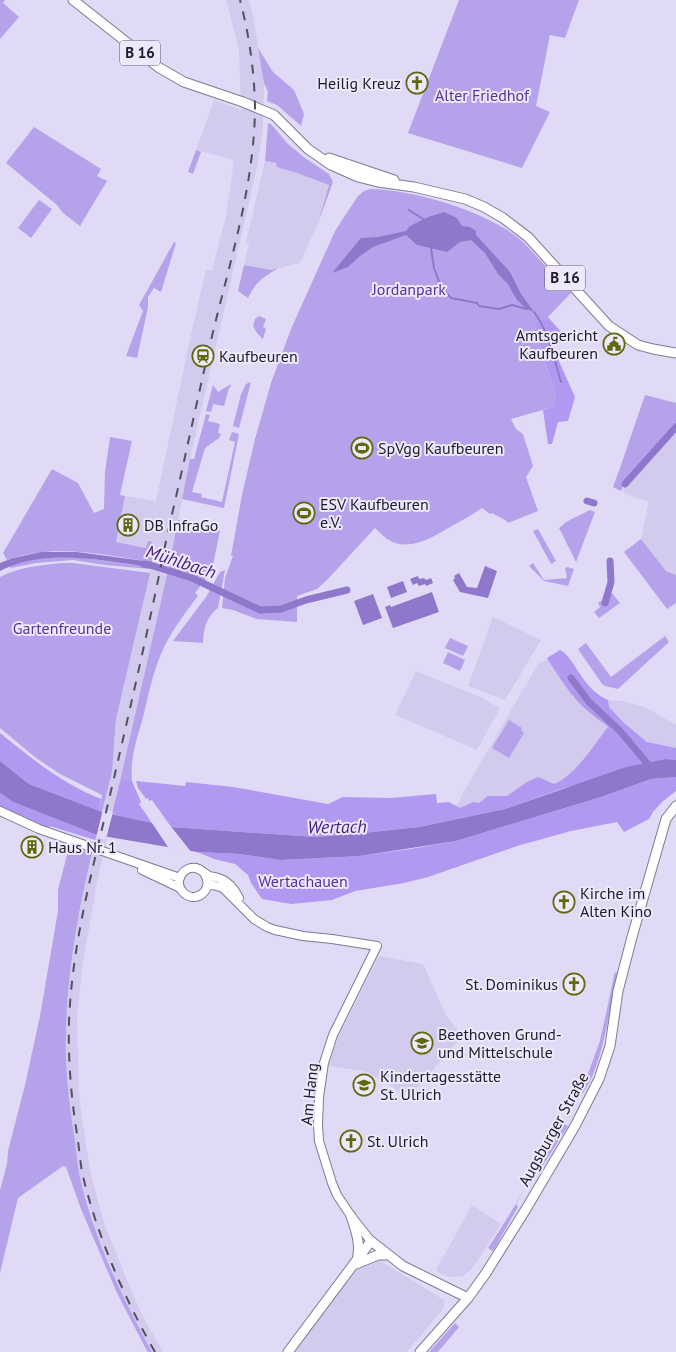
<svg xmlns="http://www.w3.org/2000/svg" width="676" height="1352" viewBox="0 0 676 1352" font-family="'PT Sans',sans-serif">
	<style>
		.built { fill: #d2cbed }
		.green { fill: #b5a2eb }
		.forest { fill: #b199f1 }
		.water { fill: #8f77cc }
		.pier { fill: #e0daf6 }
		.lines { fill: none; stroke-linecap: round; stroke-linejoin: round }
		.stream { stroke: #8f77cc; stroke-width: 2 }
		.canal { stroke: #8f77cc; stroke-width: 7 }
		.minor-casing { stroke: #7f7992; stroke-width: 10 }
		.major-casing { stroke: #7f7992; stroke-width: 11 }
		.minor { stroke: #fff; stroke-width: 8 }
		.major { stroke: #fff; stroke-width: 9 }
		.rail { stroke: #53505f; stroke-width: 2; stroke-dasharray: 9 9; stroke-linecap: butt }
		.labels { text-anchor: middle; stroke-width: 4; stroke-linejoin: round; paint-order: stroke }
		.shield { fill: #ede8fe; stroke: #5b5866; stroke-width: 1 }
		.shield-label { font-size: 15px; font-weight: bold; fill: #1d1b25 }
		.poi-label { font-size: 16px; fill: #1d1b25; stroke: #ede8fe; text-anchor: start }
		.park-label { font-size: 16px; fill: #563196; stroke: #ede8fe }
		.street-label { font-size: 16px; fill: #1d1b25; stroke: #ede8fe }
		.water-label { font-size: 18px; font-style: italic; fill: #441b80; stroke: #ede8fe }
	</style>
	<rect width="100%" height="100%" fill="#e0daf6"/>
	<!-- built -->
	<path class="built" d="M 226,0 L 249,0 L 253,15 L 264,83 L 263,128 L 258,163 L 190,459 L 169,566 L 97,882 L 82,969 L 77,1019 L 79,1096 L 90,1171 L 104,1223 L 127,1280 L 143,1317 L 163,1352 L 152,1352 L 134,1320 L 118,1285 L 95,1227 L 79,1173 L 68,1098 L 66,1059 L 66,1020 L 70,970 L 78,921 L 86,880 L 112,772 L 116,719 L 152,562 L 152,542 L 146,548 L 116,542 L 125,496 L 156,501 L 192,330 L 206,270 L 212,271 L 226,216 L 234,160 L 196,150 L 214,100 L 241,110 L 239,49 Z
		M 265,161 L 276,163 L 278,167 L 297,173 L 329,185 L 318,223 L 300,263 L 271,270 L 244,265 L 249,243 L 246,242 Z
		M 676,429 L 676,575 L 666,571 L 641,539 L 649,501 L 638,499 L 623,492 L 626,485 Z
		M 493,617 L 541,640 L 505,700 L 468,686 Z
		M 552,656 L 591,710 L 632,754 L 554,784 L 452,815 L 463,793 L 538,664 Z
		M 416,671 L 480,697 L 500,708 L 477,750 L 395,715 Z
		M 608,700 L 623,701 L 647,708 L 676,725 L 676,748 L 647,742 L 623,722 L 609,707 Z
		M 379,956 L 423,964 L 446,1015 L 462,1036 L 410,1096 L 401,1089 L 398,1092 L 388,1083 L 364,1071 L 329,1066 L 338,1038 Z
		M 472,1205 L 501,1224 L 474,1266 L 464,1276 L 457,1277 L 449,1277 L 441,1274 L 436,1270 Z
		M 379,1260 L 444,1300 L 444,1306 L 443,1309 L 407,1352 L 293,1352 L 358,1268 L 366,1264 Z"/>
	<!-- green -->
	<path class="green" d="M 0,0 L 5,0 L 3,3 L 19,17 L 0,39 Z
		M 459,0 L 579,0 L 565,38 L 550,35 L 536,106 L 550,112 L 522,168 L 408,133 Z
		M 258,48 L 273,72 L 294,90 L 304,114 L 301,126 L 277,105 L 267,101 L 268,92 L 264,83 Z
		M 268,123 L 271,124 L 288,144 L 305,158 L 329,174 L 333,182 L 318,223 L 329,185 L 297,173 L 277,167 L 276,163 L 265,161 Z
		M 34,127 L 101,169 L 97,176 L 107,181 L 80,226 L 63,213 L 57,205 L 6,163 Z
		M 196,150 L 201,152 L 193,174 L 188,172 Z
		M 370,189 C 415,190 492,212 525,244 L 571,293 L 548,317 L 534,323 L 555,394 L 553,407 L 511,419 L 516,429 L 523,434 L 533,466 L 526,477 L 538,511 L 508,523 L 505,520 L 492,513 L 490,514 L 482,508 C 472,515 462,520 452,526 C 433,537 409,553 387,539 C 383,536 379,532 375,528 L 327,580 L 317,589 L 297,596 L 297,622 L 257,619 L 233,610 L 222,608 L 225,578 L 233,556 L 231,556 L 242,495 L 255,439 L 271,383 L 291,329 L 335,231 L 358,196 L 364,191 Z
		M 39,200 L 52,209 L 31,238 L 18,228 Z
		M 174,242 L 176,243 L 161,292 L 154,288 L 148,297 L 148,307 L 137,358 L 126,356 L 143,311 L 139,305 Z
		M 244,265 L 271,270 L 278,268 C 263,278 256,281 248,298 L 238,291 Z
		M 259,316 L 266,319 L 263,327 L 266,329 L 263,339 L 257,333 L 253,326 L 255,319 Z
		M 251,382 L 239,428 L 233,426 L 241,394 L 246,384 Z
		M 231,384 L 230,388 L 229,388 L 224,406 L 213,404 L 211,412 L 206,411 L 213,385 L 218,392 Z
		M 645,395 L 676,403 L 676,426 L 624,484 L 621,491 L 613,487 L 620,468 Z
		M 206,414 L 210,415 L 208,421 L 220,424 L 218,433 L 221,434 L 219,438 L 205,448 L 192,492 L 202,494 L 201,497 L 222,502 L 235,442 L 229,440 L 232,432 L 239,434 L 224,508 L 182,499 L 190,459 L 194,459 Z
		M 110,437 L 132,441 L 120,495 L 125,496 L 116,542 L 146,548 L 148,541 L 152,542 L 152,562 C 105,555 53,543 7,560 L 3,553 L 52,469 L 78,483 L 94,513 L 104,509 L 105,472 Z
		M 590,510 L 595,512 L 576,562 L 559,528 L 566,522 Z
		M 178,520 L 220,531 L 213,565 L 208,576 L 195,593 L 198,596 C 184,614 170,633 161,654 C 152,675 148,698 142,721 C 136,741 130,760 132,781 L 120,781 L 169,566 Z
		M 538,529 L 556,561 L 551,564 L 533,531 Z
		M 641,539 L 666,571 L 676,575 L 676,603 L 667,609 L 624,552 Z
		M 76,557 L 151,567 L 150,569 L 105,565 L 73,560 L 36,563 L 11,568 L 9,566 C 29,556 54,558 76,557 Z
		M 63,563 L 73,563 L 150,573 L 116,719 L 112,772 L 102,812 L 99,811 L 102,795 L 60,774 L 36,758 L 0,728 L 0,577 C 19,567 41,565 63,563 Z
		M 533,563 L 544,580 L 567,578 L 565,568 L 568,567 L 574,569 L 568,586 L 544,581 L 529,566 Z
		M 225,570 L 218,608 C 206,618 204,627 203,643 L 173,641 L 206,597 L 220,572 Z
		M 612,593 L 620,603 L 599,618 L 594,612 L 600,607 L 598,603 Z
		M 665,636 L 669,642 L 618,689 L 605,686 L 602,684 L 578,649 L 586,643 L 611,677 Z
		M 450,638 L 468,646 L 463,656 L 445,648 Z
		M 448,652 L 465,660 L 460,671 L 443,663 Z
		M 509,720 L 522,728 L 521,730 L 524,733 L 509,758 L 492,748 Z
		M 69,847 L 92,853 C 76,920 64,990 66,1060 C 67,1085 70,1110 74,1135 C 76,1148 77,1160 79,1173 C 93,1236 121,1296 152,1352 L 148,1352 L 147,1351 L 117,1293 L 81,1209 L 66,1167 L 63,1166 L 18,1198 L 0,1273 L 0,1190 L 7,1164 L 8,1151 L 25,1085 L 40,1016 L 58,911 L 58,890 Z
		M 615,972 L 617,973 C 611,1002 601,1079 578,1098 L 588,1074 L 600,1041 Z
		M 564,1124 L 568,1126 L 538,1173 L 528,1184 L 516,1203 L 518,1207 L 493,1251 L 488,1248 C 515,1208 538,1165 564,1124 Z
		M 455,1323 L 459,1327 L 438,1352 L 429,1352 Z"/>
	<!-- forest -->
	<path class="forest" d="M 548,317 L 562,333 L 553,348 L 575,397 L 568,421 L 558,422 L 552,444 L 548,444 L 543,410 L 553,407 L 555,394 L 534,323 Z
		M 560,650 C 566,653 570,659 574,665 C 582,678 593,694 608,700 L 609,707 L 623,722 L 647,742 L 676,748 L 676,760 L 666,759 L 561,789 L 505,809 L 419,827 L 363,833 L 315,837 L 171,827 L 152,800 L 149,801 L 148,798 L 146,799 L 138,788 L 136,781 L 185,786 L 186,782 L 233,787 L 328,804 L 343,797 L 391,798 L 436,794 L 437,803 L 449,802 L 460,808 L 473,802 L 479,803 L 488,796 L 507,796 L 527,782 L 538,777 L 554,784 C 576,775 594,745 608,727 C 602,721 595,718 589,712 C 571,697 559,677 547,658 Z
		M 0,733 C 32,759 63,784 101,799 L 99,811 L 29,784 L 0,761 Z
		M 676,777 L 676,791 L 662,802 L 653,812 L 649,819 L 624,832 L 617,822 L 571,831 L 517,846 L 428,877 L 404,883 L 355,891 L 332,900 L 291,904 L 262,899 L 251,883 L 248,875 L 235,864 L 214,859 L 197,852 L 240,854 L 280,860 L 360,856 L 410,849 L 456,841 L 601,797 L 651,779 Z
		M 120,781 L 132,781 L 141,802 L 139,804 L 152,823 L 112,814 Z
		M 0,793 L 13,802 L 97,835 L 95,840 L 53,827 L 39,826 L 0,808 Z"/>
	<!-- water -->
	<path class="water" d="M 444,212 L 457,218 L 462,226 L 470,227 L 476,231 L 476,235 L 510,272 L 521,294 L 534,312 L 527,309 L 517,300 L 508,284 L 498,274 L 485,253 L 471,240 L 460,242 L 447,252 L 417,245 L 406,235 L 373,247 L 360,256 L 348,267 L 332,273 L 361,238 L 378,237 L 406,231 L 410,226 L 428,217 Z
		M 41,552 L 77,552 L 152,562 L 151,567 C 102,561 46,547 0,571 L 0,563 L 13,558 Z
		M 485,566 L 497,571 L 488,598 L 460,592 L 453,580 L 455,578 L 454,576 L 459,573 L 467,587 L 477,588 Z
		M 418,576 L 419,579 L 424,578 L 426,580 L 431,578 L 433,583 L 426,586 L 425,584 L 419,586 L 417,583 L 413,585 L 410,579 Z
		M 403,581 L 407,592 L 391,598 L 387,587 Z
		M 432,592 L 439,612 L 393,628 L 385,607 L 390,605 L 391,607 Z
		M 373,594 L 382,618 L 363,625 L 354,601 Z
		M 666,759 L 676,760 L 676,777 L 651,779 L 601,797 L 456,841 L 360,856 L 280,860 L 240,854 L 197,852 L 97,835 L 13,802 L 0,793 L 0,761 L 29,784 L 102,812 L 171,827 L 315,837 L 363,833 L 419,827 L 505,809 L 626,767 Z"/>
	<!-- pier -->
	<path class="pier" d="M 103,809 L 113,812 L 106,839 L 96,838 Z
		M 150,820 L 169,824 L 192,853 L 170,850 Z"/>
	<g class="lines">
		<!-- stream -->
		<path class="stream" d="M 409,210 L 423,219
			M 431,248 L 434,268 L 441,287 L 451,298 L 477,303 L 479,306 L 499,309 L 512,305 L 527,309
			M 534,312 C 549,332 554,359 561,382"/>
		<!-- canal -->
		<path class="canal" d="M 625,484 L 676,427
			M 587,501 L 594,503
			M 143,564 L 150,565 L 192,578 L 260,610 L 281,609 L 306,600 L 347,590
			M 605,603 L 611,582 L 610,561
			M 571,678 L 589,702 L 620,731 L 652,769"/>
		<!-- minor casing -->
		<g class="minor-casing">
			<path id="minor" d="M 0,811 L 39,829 L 180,878
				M 142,870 L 180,888
				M 204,873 C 216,890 194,906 182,891 C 174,881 183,866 196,868 C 201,869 205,874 209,876 C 213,877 217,877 221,879 C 229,882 235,890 239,898
				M 207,886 L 213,885 L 223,888 L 254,919 L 267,927 L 275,930 L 303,936 L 332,939 L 377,946 L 333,1035 L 324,1063 L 319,1097 L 318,1125 L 319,1141 L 332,1183 L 337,1195 L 351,1216 L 371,1241"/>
		</g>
		<!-- major casing -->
		<g class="major-casing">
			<path id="major" d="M 73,0 L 158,67 L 184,82 L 243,102 L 274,115 L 308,149 L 331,165 L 358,177 L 378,182 L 414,187 L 465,199 L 484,207 L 503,218 L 528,237 L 609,326 L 638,345 L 653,349 L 676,353
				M 329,158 L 394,180
				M 351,1216 C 356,1231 361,1244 357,1260
				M 356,1264 L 378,1255 L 388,1255
				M 288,1352 L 371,1241 L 403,1266 L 468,1298
				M 420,1352 L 468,1298 L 486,1273 L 526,1209 L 575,1126 L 599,1079 L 610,1046 L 618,991 L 632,937 L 666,819 L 676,806"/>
		</g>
		<!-- minor -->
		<use href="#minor" class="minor"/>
		<!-- major -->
		<use href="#major" class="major"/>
		<!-- rail -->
		<path class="rail" d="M 155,1352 C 124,1298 96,1233 82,1172 C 80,1160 79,1147 77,1134 C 71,1097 68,1059 69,1021 C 72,948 90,879 107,808 C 128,718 149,627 167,536 C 183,468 197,400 213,332 C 231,258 255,182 255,105 C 254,69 249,34 240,0"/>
	</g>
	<!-- icons -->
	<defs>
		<g id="church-ring" transform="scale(1.125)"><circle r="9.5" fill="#ede8fe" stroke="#5f680a" stroke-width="1.5"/><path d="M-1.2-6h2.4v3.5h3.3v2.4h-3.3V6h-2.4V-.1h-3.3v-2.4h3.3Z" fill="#5f680a"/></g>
		<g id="civic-ring" transform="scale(1.125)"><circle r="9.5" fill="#ede8fe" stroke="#5f680a" stroke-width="1.5"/><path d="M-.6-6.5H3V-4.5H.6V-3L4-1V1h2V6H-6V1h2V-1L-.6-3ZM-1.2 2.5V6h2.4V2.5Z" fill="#5f680a"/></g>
		<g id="station-ring" transform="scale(1.125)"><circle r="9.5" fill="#ede8fe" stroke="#5f680a" stroke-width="1.5"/><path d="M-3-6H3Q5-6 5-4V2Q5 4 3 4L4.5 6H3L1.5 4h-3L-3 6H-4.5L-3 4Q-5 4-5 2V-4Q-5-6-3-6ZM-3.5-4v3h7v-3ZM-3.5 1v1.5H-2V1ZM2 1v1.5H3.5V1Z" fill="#5f680a"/></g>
		<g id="stadium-ring" transform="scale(1.125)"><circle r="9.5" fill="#ede8fe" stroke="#5f680a" stroke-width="1.5"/><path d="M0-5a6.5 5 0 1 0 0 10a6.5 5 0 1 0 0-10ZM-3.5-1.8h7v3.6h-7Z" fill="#5f680a"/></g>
		<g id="building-ring" transform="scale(1.125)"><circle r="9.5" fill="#ede8fe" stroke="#5f680a" stroke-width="1.5"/><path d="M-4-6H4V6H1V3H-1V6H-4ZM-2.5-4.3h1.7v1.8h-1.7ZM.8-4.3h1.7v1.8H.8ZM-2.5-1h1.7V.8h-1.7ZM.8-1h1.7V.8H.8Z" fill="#5f680a"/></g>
		<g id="school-ring" transform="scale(1.125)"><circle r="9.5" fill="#ede8fe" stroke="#5f680a" stroke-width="1.5"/><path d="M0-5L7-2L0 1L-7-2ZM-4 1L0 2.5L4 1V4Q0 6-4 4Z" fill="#5f680a"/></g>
	</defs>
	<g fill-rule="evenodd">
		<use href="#church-ring" x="417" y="83"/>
		<use href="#civic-ring" x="614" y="344"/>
		<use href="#station-ring" x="203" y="356"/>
		<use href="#stadium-ring" x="362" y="448"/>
		<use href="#stadium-ring" x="304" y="513"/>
		<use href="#building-ring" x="128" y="525"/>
		<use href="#building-ring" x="32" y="847"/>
		<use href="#church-ring" x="564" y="902"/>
		<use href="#church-ring" x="574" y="984"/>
		<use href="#school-ring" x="422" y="1043"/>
		<use href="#school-ring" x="364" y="1085"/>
		<use href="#church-ring" x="351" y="1141"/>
	</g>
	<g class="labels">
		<!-- shield labels -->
		<g class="shield">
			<rect x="120" y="40.5" width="40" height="25" rx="4"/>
			<rect x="545" y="265.5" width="40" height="25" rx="4"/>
		</g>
		<g class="shield-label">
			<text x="140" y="58">B 16</text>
			<text x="565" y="283">B 16</text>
		</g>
		<!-- poi labels -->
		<g class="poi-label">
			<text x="401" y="89" text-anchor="end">Heilig Kreuz</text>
			<text x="598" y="341" text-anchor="end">Amtsgericht<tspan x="598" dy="18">Kaufbeuren</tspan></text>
			<text x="219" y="362">Kaufbeuren</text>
			<text x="378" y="454">SpVgg Kaufbeuren</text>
			<text x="320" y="510">ESV Kaufbeuren<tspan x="320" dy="18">e.V.</tspan></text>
			<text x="144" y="531">DB InfraGo</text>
			<text x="48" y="853">Haus Nr. 1</text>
			<text x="580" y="899">Kirche im<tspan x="580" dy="18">Alten Kino</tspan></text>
			<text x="558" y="990" text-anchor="end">St. Dominikus</text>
			<text x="438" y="1040">Beethoven Grund-<tspan x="438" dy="18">und Mittelschule</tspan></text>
			<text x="380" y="1082">Kindertagesstätte<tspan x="380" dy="18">St. Ulrich</tspan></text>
			<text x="367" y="1147">St. Ulrich</text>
		</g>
		<!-- park labels -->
		<g class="park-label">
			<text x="482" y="101">Alter Friedhof</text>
			<text x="409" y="295">Jordanpark</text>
			<text x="62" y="634">Gartenfreunde</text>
			<text x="303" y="887">Wertachauen</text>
		</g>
		<!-- street labels -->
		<g class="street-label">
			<text transform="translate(309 1094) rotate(-84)" y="6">Am Hang</text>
			<text transform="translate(553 1129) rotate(-61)" y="6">Augsburger Straße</text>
		</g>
		<!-- water labels -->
		<g class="water-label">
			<text transform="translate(181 562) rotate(18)" y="6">Mühlbach</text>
			<text transform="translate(337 827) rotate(-1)" y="6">Wertach</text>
		</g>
	</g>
</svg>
